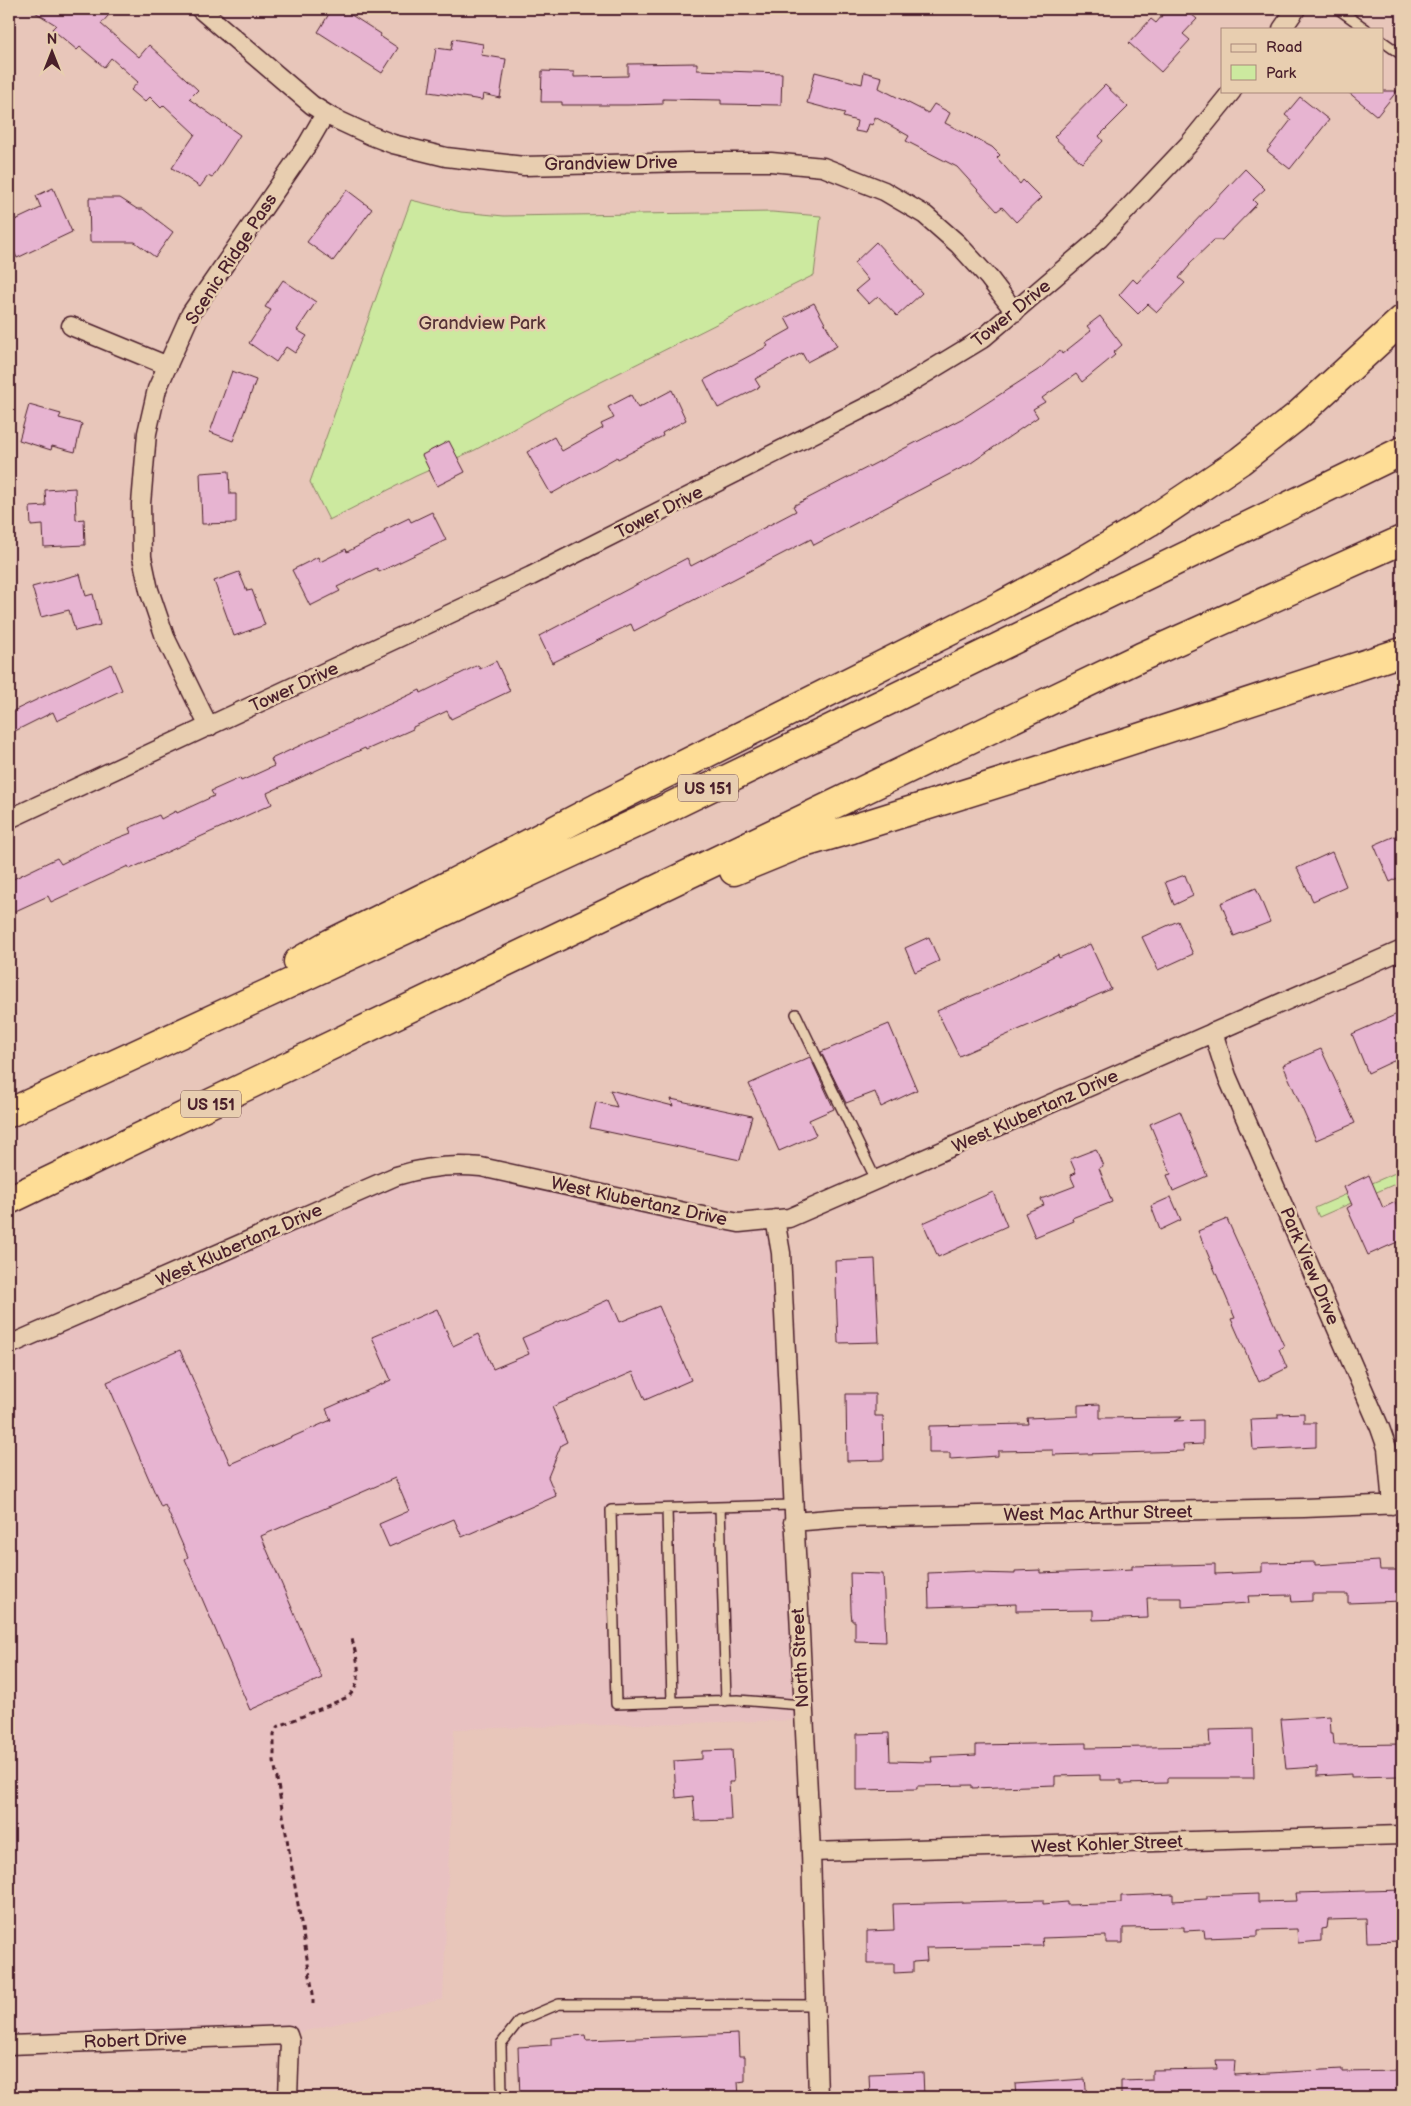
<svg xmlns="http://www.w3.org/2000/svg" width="1411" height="2106" viewBox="0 0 1411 2106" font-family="'Balsamiq Sans',sans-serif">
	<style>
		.built { fill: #e8c1c1 }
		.green { fill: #cce99f; stroke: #8b8465 }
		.building { fill: #e7b4d1; stroke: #4a1f2b }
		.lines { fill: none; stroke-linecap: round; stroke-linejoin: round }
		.service-casing { stroke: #4a1f2b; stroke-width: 12 }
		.minor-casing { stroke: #4a1f2b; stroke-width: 21 }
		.motorway-casing { stroke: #4a1f2b; stroke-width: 31 }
		.path { stroke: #4a1f2b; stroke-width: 3; stroke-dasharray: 5 4; stroke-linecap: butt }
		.service { stroke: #e8ceb0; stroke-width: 9 }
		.minor { stroke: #e8ceb0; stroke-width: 18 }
		.motorway { stroke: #fedd96; stroke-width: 28 }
		.labels { text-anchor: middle; stroke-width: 5; stroke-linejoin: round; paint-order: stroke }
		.shield { fill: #e8ceb0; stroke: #795453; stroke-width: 1 }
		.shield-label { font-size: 16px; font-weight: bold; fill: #4a1f2b }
		.street-label { font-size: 18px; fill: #4a1f2b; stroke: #e8ceb0 }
		.park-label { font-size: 18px; fill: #573337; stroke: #e8ceb0 }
	</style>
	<rect width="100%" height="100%" fill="#e8c6ba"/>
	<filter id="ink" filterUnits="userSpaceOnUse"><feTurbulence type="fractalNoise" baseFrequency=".02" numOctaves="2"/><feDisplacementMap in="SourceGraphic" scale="10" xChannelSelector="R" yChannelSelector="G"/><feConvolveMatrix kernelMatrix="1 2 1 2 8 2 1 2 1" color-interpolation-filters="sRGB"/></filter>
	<g filter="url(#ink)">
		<!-- built -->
		<path class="built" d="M 459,1165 L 698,1215 L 775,1219 L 804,1720 L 454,1729 L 443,1999 L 288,2035 L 9,2045 L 9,1345 L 396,1176 Z"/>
		<!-- green -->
		<path class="green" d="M 411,200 L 461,212 L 504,216 L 772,212 L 821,216 L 814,275 L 575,395 L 475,450 L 416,476 L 329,520 L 310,482 Z
			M 1402,1170 L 1402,1181 L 1319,1217 L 1315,1208 Z"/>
		<!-- building -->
		<path class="building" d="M 30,9 L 114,9 L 101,24 L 139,57 L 149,45 L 198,90 L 189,99 L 240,135 L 212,178 L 208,176 L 200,187 L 172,168 L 195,134 L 164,105 L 161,108 L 150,97 L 145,102 L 131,90 L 138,82 L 111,58 L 104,67 L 80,47 L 77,50 L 52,29 L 56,25 Z
			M 332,9 L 342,9 L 381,34 L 380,36 L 398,48 L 382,73 L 318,32 Z
			M 1168,9 L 1185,9 L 1197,19 L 1183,34 L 1190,40 L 1161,72 L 1129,43 L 1151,19 L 1156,23 Z
			M 453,39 L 483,44 L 481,55 L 506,59 L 500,98 L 483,94 L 482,100 L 429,92 L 436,48 L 451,50 Z
			M 697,63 L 697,70 L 782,73 L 781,105 L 721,104 L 721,100 L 663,99 L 663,104 L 628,105 L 562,105 L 562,102 L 541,102 L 542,71 L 574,72 L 574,77 L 628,76 L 628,64 Z
			M 815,72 L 862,84 L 864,72 L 882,77 L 879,88 L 928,113 L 934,104 L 950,113 L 945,123 L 992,147 L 1000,155 L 997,158 L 1020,184 L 1023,180 L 1041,198 L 1016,222 L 1002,207 L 997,211 L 957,167 L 906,141 L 909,136 L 875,117 L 873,125 L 869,124 L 866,133 L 855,131 L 857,121 L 843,117 L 845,113 L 807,103 Z
			M 1105,85 L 1128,107 L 1099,136 L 1103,141 L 1082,163 L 1054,137 Z
			M 1347,91 L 1397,91 L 1377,116 Z
			M 1300,97 L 1329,120 L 1290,169 L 1267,151 L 1291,120 L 1285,115 Z
			M 1245,169 L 1265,189 L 1253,200 L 1257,204 L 1222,240 L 1214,240 L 1189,264 L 1190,265 L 1179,278 L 1185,283 L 1157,312 L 1148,304 L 1138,314 L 1119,295 L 1133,279 L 1137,283 Z
			M 53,188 L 72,232 L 17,258 L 9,240 L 9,223 L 41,208 L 36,196 Z
			M 347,190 L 372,209 L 333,261 L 307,242 Z
			M 89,198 L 120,198 L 137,209 L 143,209 L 173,232 L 155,257 L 135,242 L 90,242 Z
			M 876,242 L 922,293 L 897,316 L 878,296 L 869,304 L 856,290 L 868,280 L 854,263 Z
			M 283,280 L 316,302 L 297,330 L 307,336 L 295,353 L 286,347 L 276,362 L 249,343 L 271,310 L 265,307 Z
			M 814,303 L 837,346 L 807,362 L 802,353 L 755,379 L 760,387 L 718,408 L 704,380 L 768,346 L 766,343 L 791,329 L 785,318 Z
			M 1100,316 L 1122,345 L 1113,353 L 1115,355 L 1082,382 L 1076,374 L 1042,398 L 1045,402 L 1033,409 L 1038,417 L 971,463 L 814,545 L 811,539 L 634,631 L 631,624 L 552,663 L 539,636 L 687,558 L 691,566 L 796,511 L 793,506 L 965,417 L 1041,368 L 1060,350 L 1062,354 L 1091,331 L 1087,326 Z
			M 232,371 L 256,380 L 233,441 L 210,432 Z
			M 672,390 L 686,420 L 662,433 L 663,436 L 618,459 L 617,457 L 551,494 L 527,452 L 554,437 L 562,451 L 603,428 L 601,424 L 614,418 L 608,407 L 631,395 L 638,408 Z
			M 29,405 L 61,414 L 59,418 L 82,424 L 75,452 L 52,446 L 51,450 L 19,440 Z
			M 449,441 L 465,472 L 437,486 L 422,455 Z
			M 229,471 L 230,494 L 236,494 L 236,523 L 202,524 L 200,473 Z
			M 75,488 L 76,520 L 84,519 L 85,545 L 44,547 L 43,525 L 31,526 L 30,507 L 46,506 L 45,490 Z
			M 432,512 L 446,540 L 379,572 L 377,568 L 337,587 L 340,591 L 310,606 L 292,570 L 318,557 L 320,562 L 346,549 L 347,552 L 385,532 L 384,530 L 409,518 L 411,522 Z
			M 239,572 L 247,591 L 252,590 L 265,625 L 234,636 L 214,581 Z
			M 80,574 L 86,596 L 93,594 L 100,625 L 75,631 L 69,610 L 41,617 L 32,587 Z
			M 496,661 L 510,691 L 451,719 L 447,711 L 413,727 L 413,729 L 366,750 L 365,748 L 267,793 L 272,804 L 130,869 L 128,866 L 51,902 L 48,896 L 9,914 L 9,881 L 57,858 L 61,864 L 97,846 L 131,833 L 129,828 L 159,815 L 161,819 L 176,811 L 177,813 L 214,796 L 211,791 L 240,778 L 241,781 L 274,766 L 271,759 L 420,690 L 421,693 L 478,665 L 480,669 Z
			M 111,664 L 122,690 L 57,721 L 53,712 L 9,734 L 9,713 Z
			M 1402,833 L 1402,876 L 1390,882 L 1374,845 Z
			M 1332,852 L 1346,886 L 1313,901 L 1297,868 Z
			M 1185,875 L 1193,896 L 1174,905 L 1165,882 Z
			M 1256,888 L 1270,922 L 1234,936 L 1221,903 Z
			M 1178,921 L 1193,954 L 1158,970 L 1142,937 Z
			M 929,937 L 939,961 L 915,972 L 905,948 Z
			M 1090,944 L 1111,989 L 959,1056 L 937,1011 L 984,991 L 1058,955 L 1059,958 Z
			M 1402,1012 L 1402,1057 L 1368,1073 L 1352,1034 Z
			M 889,1024 L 917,1090 L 881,1107 L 875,1092 L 846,1103 L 821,1052 Z
			M 1321,1049 L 1355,1123 L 1316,1140 L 1283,1065 Z
			M 810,1057 L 834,1109 L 809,1120 L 816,1135 L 779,1151 L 749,1084 Z
			M 610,1090 L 673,1106 L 671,1099 L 752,1116 L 740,1160 L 590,1128 L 596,1102 L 617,1107 Z
			M 1180,1111 L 1207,1176 L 1173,1191 L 1167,1175 L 1171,1174 L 1150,1124 Z
			M 1096,1149 L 1103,1166 L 1099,1168 L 1112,1202 L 1072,1218 L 1073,1221 L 1035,1237 L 1025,1213 L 1044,1205 L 1041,1199 L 1075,1186 L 1070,1175 L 1076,1173 L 1070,1159 Z
			M 1369,1175 L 1383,1208 L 1395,1202 L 1402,1221 L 1402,1240 L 1368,1255 L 1347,1208 L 1352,1205 L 1344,1187 Z
			M 993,1192 L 1007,1226 L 938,1257 L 923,1223 Z
			M 1171,1197 L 1181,1220 L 1160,1230 L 1151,1206 Z
			M 1227,1219 L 1284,1346 L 1279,1349 L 1287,1368 L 1259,1382 L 1231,1319 L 1235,1318 L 1198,1231 Z
			M 875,1259 L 879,1342 L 838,1343 L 835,1261 Z
			M 610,1299 L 620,1322 L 659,1306 L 691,1380 L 645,1400 L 633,1372 L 552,1407 L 567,1442 L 561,1445 L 548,1477 L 556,1496 L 462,1537 L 454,1519 L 389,1547 L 379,1524 L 409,1511 L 395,1478 L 261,1536 L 322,1678 L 250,1710 L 185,1559 L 188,1557 L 165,1505 L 161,1507 L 107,1382 L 180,1350 L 230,1464 L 331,1420 L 326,1409 L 391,1380 L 372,1337 L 437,1309 L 453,1346 L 478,1334 L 493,1369 L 529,1354 L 522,1338 Z
			M 846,1394 L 875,1394 L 875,1416 L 883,1416 L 884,1460 L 847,1461 Z
			M 1100,1404 L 1100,1418 L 1182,1417 L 1174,1421 L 1203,1420 L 1203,1444 L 1183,1445 L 1184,1451 L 1053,1455 L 1053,1450 L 998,1451 L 998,1456 L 950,1459 L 950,1453 L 929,1453 L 929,1426 L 1028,1424 L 1027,1418 L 1078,1416 L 1078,1405 Z
			M 1304,1413 L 1304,1423 L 1316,1423 L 1316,1447 L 1253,1450 L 1251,1419 L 1278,1418 L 1278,1414 Z
			M 1379,1561 L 1380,1570 L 1402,1570 L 1402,1601 L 1348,1603 L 1348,1594 L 1312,1594 L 1312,1601 L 1292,1602 L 1291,1595 L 1248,1596 L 1249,1603 L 1182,1607 L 1182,1598 L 1147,1598 L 1148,1618 L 1093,1620 L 1093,1610 L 1016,1611 L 1016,1604 L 929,1607 L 928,1573 L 975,1571 L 975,1573 L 1015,1574 L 1015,1571 L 1040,1570 L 1040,1573 L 1092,1571 L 1132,1569 L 1132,1566 L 1215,1564 L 1215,1574 L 1262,1572 L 1262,1563 L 1315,1562 L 1315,1565 Z
			M 850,1573 L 883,1574 L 886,1642 L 855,1641 L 855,1621 L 852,1621 L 851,1611 Z
			M 1330,1716 L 1331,1733 L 1333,1733 L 1334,1745 L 1402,1744 L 1402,1772 L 1399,1772 L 1399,1776 L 1351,1777 L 1351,1774 L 1317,1776 L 1317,1767 L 1286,1769 L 1281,1719 Z
			M 1253,1729 L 1254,1778 L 1167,1778 L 1167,1783 L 1121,1784 L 1121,1780 L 1100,1780 L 1100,1775 L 1055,1776 L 1055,1785 L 972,1788 L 972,1785 L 917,1786 L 917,1789 L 857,1790 L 857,1734 L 889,1733 L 890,1761 L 932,1762 L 931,1757 L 976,1755 L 976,1745 L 1086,1743 L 1086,1748 L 1210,1746 L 1209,1730 Z
			M 732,1750 L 734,1782 L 729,1782 L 731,1820 L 695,1821 L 693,1796 L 676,1798 L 674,1761 L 702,1759 L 702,1751 Z
			M 1402,1890 L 1402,1941 L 1367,1942 L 1366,1919 L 1328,1920 L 1327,1928 L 1321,1929 L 1321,1941 L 1298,1943 L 1297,1929 L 1258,1930 L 1258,1936 L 1205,1938 L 1204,1930 L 1184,1931 L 1184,1927 L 1123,1928 L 1123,1943 L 1106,1943 L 1106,1936 L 1042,1938 L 1043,1946 L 926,1948 L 927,1961 L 913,1962 L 913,1972 L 894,1973 L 894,1964 L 867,1964 L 867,1931 L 894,1930 L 893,1904 L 1043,1900 L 1043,1904 L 1067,1902 L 1067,1905 L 1101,1904 L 1121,1903 L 1121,1896 L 1173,1894 L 1173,1901 L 1207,1899 L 1207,1896 L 1258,1894 L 1258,1902 L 1297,1901 L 1296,1893 Z
			M 738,2034 L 739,2056 L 745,2056 L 745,2081 L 738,2082 L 739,2097 L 520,2097 L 518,2047 L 551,2045 L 551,2038 L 585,2035 L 586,2040 Z
			M 1216,2060 L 1235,2060 L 1234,2075 L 1342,2069 L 1342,2072 L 1402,2071 L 1402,2097 L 1121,2097 L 1121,2081 L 1152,2080 L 1152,2070 L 1217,2069 Z
			M 923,2072 L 924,2097 L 870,2097 L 869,2074 Z
			M 1085,2079 L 1087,2097 L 1016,2097 L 1015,2084 Z"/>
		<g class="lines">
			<!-- service casing -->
			<g class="service-casing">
				<path id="service" d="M 1338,9 L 1366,29
					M 1382,41 L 1402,55
					M 796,1014 L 876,1180
					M 792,1505 L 611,1510 L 616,1704 L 738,1700 L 803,1705
					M 720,1507 L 726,1701
					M 667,1509 L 672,1702
					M 502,2097 L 501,2044 L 519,2021 L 559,2004 L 816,2005"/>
			</g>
			<!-- minor casing -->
			<g class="minor-casing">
				<path id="minor" d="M 200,9 L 312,105 L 331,117 L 372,136 L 393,144 L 446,157 L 524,166 L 690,162 L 771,162 L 823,167 L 884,191 L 925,215 L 958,244 L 989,278 L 1015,312
					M 1282,29 L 1296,9
					M 71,326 L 168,366
					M 209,727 L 165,637 L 149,590 L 142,557 L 141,504 L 147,433 L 157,389 L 191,313 L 307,145 L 325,114
					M 9,819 L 531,576 L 888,396 L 982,339 L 1099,239 L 1189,144 L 1232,91
					M 1213,1032 L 1227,1076 L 1380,1428 L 1387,1448 L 1392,1505
					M 775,1219 L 781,1253 L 811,1852 L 818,2097
					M 9,1345 L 396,1176 C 424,1167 451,1164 481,1167 L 698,1215 L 739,1223 L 789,1218 L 1402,950
					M 793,1522 L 841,1518 L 1304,1508 L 1402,1504
					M 811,1852 L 1402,1835
					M 9,2045 L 288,2035 L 290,2041 L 288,2097"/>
			</g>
			<!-- motorway casing -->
			<g class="motorway-casing">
				<path id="motorway" d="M 734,871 L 800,844 L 852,829 L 1037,771 L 1402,652
					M 298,962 L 331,943 L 455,882 L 601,806 L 1004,604 L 1078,564 L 1149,522 L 1240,461 L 1296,417 L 1402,320
					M 9,1113 L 647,818 L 1402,451
					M 9,1200 L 1141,657 L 1402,540"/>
			</g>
			<!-- path -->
			<path class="path" d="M 313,2004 L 313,1994 L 274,1761 L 274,1734 L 277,1727 L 348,1697 C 365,1681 357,1660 352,1639"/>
			<!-- service -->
			<use href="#service" class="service"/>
			<!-- minor -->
			<use href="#minor" class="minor"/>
			<!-- motorway -->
			<use href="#motorway" class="motorway"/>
		</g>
	</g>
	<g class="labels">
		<!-- shield labels -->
		<g class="shield">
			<rect x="678" y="774.5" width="60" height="27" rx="4"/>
			<rect x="181" y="1090.5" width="60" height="27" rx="4"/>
		</g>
		<g class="shield-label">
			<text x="708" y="794">US 151</text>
			<text x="211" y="1110">US 151</text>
		</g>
		<!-- street labels -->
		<g class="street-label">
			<text transform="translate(611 163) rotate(-1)" y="6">Grandview Drive</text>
			<text transform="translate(231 259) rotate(-57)" y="6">Scenic Ridge Pass</text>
			<text transform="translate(1011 313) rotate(-39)" y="6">Tower Drive</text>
			<text transform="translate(659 512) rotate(-27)" y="6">Tower Drive</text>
			<text transform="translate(294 687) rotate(-25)" y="6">Tower Drive</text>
			<text transform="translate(1035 1111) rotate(-24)" y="6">West Klubertanz Drive</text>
			<text transform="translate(639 1201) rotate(12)" y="6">West Klubertanz Drive</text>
			<text transform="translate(239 1245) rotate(-24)" y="6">West Klubertanz Drive</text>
			<text transform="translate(1310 1266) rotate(67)" y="6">Park View Drive</text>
			<text transform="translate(1098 1513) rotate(-1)" y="6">West Mac Arthur Street</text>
			<text transform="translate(800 1658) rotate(-93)" y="6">North Street</text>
			<text transform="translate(1107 1844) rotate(-2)" y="6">West Kohler Street</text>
			<text transform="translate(135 2040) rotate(-2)" y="6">Robert Drive</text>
		</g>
		<!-- park labels -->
		<g class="park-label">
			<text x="482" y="329">Grandview Park</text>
		</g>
	</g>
	<!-- margin -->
	<rect width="1411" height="2106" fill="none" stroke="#e8ceb0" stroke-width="30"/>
	<rect x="15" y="15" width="1381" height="2076" fill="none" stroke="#4a1f2b" stroke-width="2" filter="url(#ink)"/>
	<!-- legend -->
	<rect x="1221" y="28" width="162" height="65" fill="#e8ceb0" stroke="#a9887b"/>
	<rect x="1231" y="44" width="25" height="8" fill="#e8ceb0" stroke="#a9887b"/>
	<text x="1266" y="52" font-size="15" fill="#4a1f2b">Road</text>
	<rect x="1231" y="65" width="25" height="15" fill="#cce99f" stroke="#a9887b"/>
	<text x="1266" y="78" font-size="15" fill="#4a1f2b">Park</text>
	<!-- north arrow -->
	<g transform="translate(52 52)" stroke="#e8ceb0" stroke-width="4" paint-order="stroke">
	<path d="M0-4L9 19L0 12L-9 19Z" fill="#4a1f2b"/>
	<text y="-8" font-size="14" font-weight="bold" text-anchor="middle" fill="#4a1f2b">N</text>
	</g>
</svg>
